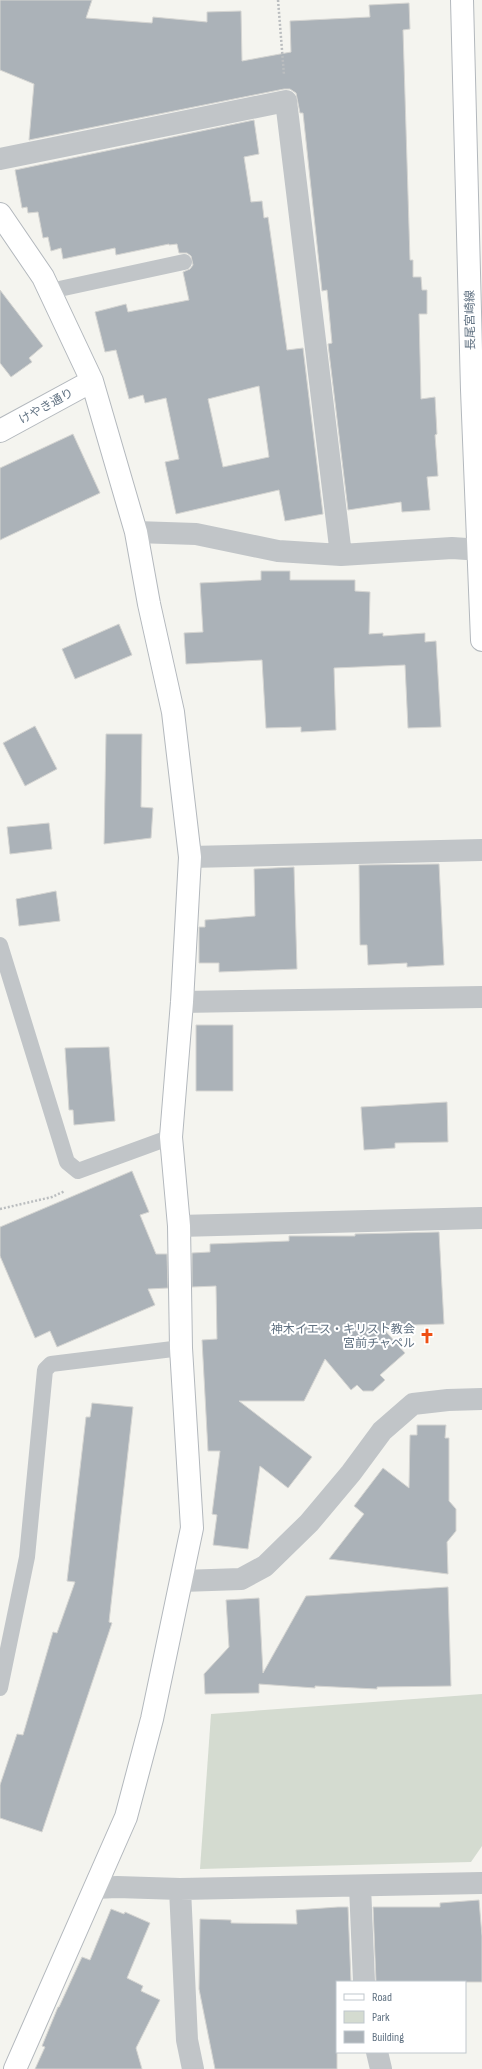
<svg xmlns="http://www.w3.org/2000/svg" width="482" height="2069" viewBox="0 0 482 2069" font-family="'Sofia Sans Condensed','Noto Sans JP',sans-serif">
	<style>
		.green { fill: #d4dbd0 }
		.building { fill: #abb2b8; stroke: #d5d5d2; fill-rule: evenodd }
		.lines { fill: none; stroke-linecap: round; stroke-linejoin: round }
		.secondary-casing { stroke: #b3b8bd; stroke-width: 24 }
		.path { stroke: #babdbf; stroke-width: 2.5; stroke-dasharray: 2 2; stroke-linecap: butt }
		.lane { stroke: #c1c5c8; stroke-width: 16 }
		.street { stroke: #c1c5c8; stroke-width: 22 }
		.secondary { stroke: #fff; stroke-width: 22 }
		.labels { text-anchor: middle; stroke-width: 4; stroke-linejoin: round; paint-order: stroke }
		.street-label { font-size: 12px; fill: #617282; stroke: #fff }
		.poi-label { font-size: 12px; fill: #617282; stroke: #fff; text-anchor: end }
	</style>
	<rect width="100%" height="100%" fill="#f4f4ef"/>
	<!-- green -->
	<path class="green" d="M 482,1694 L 482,1846 L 471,1862 L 200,1869 L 211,1714 Z"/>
	<!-- building -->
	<path class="building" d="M 0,0 L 92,0 L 86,18 L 152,23 L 153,17 L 207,22 L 207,12 L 241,11 L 242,61 L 291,52 L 290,21 L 370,17 L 369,5 L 409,3 L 410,29 L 403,30 L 410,260 L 413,260 L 413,277 L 421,277 L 422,290 L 427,290 L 427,314 L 419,314 L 421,399 L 435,397 L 437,434 L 435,435 L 438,476 L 427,477 L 430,510 L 402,512 L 401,502 L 348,510 L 328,344 L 332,343 L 327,290 L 322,291 L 303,113 L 300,113 L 296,93 L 290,89 L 284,89 L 29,140 L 34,84 L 0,70 Z
		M 254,120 L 259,154 L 244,157 L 251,202 L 262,201 L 264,218 L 268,217 L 287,350 L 303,348 L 323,514 L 285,521 L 279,490 L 176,514 L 165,462 L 179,459 L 166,398 L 145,403 L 143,395 L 129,399 L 116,350 L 105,352 L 95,312 L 126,304 L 128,312 L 189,300 L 183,272 L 190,269 L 193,265 L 191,256 L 187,253 L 179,253 L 177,244 L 169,245 L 169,244 L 116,255 L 115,248 L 63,259 L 61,248 L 51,251 L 48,237 L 43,238 L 38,212 L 28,213 L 27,207 L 22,208 L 15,170 ZM 259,386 L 269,457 L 223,467 L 208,399 Z
		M 0,290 L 43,346 L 29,358 L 32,362 L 11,377 L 0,363 Z
		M 73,434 L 100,493 L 0,540 L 0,468 Z
		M 261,571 L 290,571 L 290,580 L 355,580 L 355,591 L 370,592 L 369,634 L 383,633 L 383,636 L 425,633 L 425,642 L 436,641 L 441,727 L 408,728 L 405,665 L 334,668 L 336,730 L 301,732 L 301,727 L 266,728 L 262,660 L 186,664 L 184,633 L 203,632 L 200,583 L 261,580 Z
		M 119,624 L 132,655 L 75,679 L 62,649 Z
		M 35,726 L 57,769 L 25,786 L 3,743 Z
		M 106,734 L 142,734 L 141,807 L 153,808 L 151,838 L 104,844 Z
		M 49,823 L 52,849 L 10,854 L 7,827 Z
		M 439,864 L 444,965 L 407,967 L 407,963 L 368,965 L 367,945 L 360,945 L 359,865 Z
		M 294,867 L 297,969 L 219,972 L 219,963 L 199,963 L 199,927 L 205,927 L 205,920 L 255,916 L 254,869 Z
		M 56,891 L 60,921 L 19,926 L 16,899 Z
		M 196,1025 L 233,1025 L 233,1091 L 196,1091 Z
		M 109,1047 L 115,1121 L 74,1125 L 73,1110 L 69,1110 L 65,1048 Z
		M 447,1102 L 448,1142 L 395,1143 L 395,1148 L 364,1150 L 361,1107 Z
		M 132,1171 L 149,1212 L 140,1215 L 156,1254 L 167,1254 L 168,1288 L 148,1289 L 155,1305 L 57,1347 L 50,1331 L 35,1338 L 0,1256 L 0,1227 Z
		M 439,1232 L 444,1324 L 381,1326 L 405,1353 L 380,1375 L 385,1380 L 373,1391 L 363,1391 L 357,1385 L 351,1390 L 325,1359 L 304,1401 L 239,1401 L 312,1457 L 288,1488 L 260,1466 L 248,1549 L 213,1545 L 217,1515 L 212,1514 L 220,1451 L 208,1451 L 202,1340 L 217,1339 L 216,1286 L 192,1287 L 192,1253 L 210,1252 L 210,1244 L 289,1241 L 289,1236 L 355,1236 L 355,1234 Z
		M 92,1403 L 133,1407 L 109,1622 L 112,1623 L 42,1832 L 0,1818 L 0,1785 L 17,1734 L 23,1735 L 53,1632 L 57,1633 L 75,1582 L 67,1581 L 86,1417 L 90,1417 Z
		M 417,1425 L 446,1425 L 445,1438 L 449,1438 L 449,1501 L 456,1509 L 456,1531 L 447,1542 L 448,1574 L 329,1559 L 364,1514 L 354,1506 L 383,1468 L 409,1488 L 410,1435 L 417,1435 Z
		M 448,1587 L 451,1686 L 377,1687 L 377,1689 L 315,1686 L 315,1688 L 259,1684 L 259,1693 L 205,1694 L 204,1674 L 229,1647 L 226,1600 L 259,1598 L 263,1673 L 306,1596 Z
		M 479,1900 L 482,1936 L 482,1982 L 376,1982 L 373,1907 L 440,1907 L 440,1903 Z
		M 338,1907 L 348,1907 L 351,1982 L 337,1982 L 337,2069 L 215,2069 L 199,1989 L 200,1919 L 231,1920 L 231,1923 L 297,1924 L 296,1910 Z
		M 111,1909 L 124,1914 L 125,1912 L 150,1923 L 127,1978 L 143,1986 L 141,1991 L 160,2000 L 136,2048 L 142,2069 L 35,2069 L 45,2047 L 42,2046 L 58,2007 L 59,2007 L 82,1957 L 90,1960 Z"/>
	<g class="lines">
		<!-- secondary casing -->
		<g class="secondary-casing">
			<path id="secondary" d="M 462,0 L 472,390 L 482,640
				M 0,214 L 43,277 L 92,381 L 136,532 L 149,604 L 173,712 L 190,857 L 182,1002 L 171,1137 L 179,1226 L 181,1348 L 192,1528 L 152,1719 L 126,1817 L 15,2069
				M 0,431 L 92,381"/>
		</g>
		<!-- path -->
		<path class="path" d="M 278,0 L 284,75
			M 0,1209 L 52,1197 L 65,1191"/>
		<!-- lane -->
		<path class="lane" d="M 50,291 L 184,262
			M 0,945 L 67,1162 L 78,1171 L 171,1137
			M 0,1688 L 27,1557 L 45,1370 L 51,1364 L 181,1348"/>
		<!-- street -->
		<path class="street" d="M 0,159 L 286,101 L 341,555
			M 136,532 L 196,534 L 278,551 L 341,555 L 452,548 L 482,550
			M 190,857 L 482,850
			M 182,1002 L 482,997
			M 179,1226 L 482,1218
			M 182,1581 L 241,1579 L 265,1566 L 309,1523 L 351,1473 L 382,1431 L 413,1404 L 448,1400 L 482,1399
			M 360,1886 L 364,1982
			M 95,1888 L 117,1887 L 180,1889 L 482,1883
			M 180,1889 L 187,2040 L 193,2069
			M 377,2052 L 381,2069"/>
		<!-- secondary -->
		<use href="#secondary" class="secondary"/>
	</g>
	<!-- icons -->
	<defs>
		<g id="church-bare" transform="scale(1.2)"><path d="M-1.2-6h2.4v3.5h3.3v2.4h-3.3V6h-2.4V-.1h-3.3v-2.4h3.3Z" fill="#ee5015" stroke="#fff" stroke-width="2.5" paint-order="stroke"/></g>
	</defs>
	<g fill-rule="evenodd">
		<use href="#church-bare" x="427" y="1336"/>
	</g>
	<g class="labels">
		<!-- street labels -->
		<g class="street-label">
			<text transform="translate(470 320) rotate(-91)" y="4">長尾宮崎線</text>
			<text transform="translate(46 406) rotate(-29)" y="4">けやき通り</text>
		</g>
		<!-- poi labels -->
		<g class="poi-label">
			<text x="415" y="1333">神木イエス・キリスト教会<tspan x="415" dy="14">宮前チャペル</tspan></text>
		</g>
	</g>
	<!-- legend -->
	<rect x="336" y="1981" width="130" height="72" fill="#ffffff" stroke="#c0c7cd"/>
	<rect x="344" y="1994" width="20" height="6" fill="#ffffff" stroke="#c0c7cd"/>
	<text x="372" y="2001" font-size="12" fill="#617282">Road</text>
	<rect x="344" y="2011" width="20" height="12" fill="#d4dbd0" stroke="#c0c7cd"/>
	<text x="372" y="2021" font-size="12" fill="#617282">Park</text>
	<rect x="344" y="2031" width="20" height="12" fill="#abb2b8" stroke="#c0c7cd"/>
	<text x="372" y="2041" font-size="12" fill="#617282">Building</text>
</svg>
